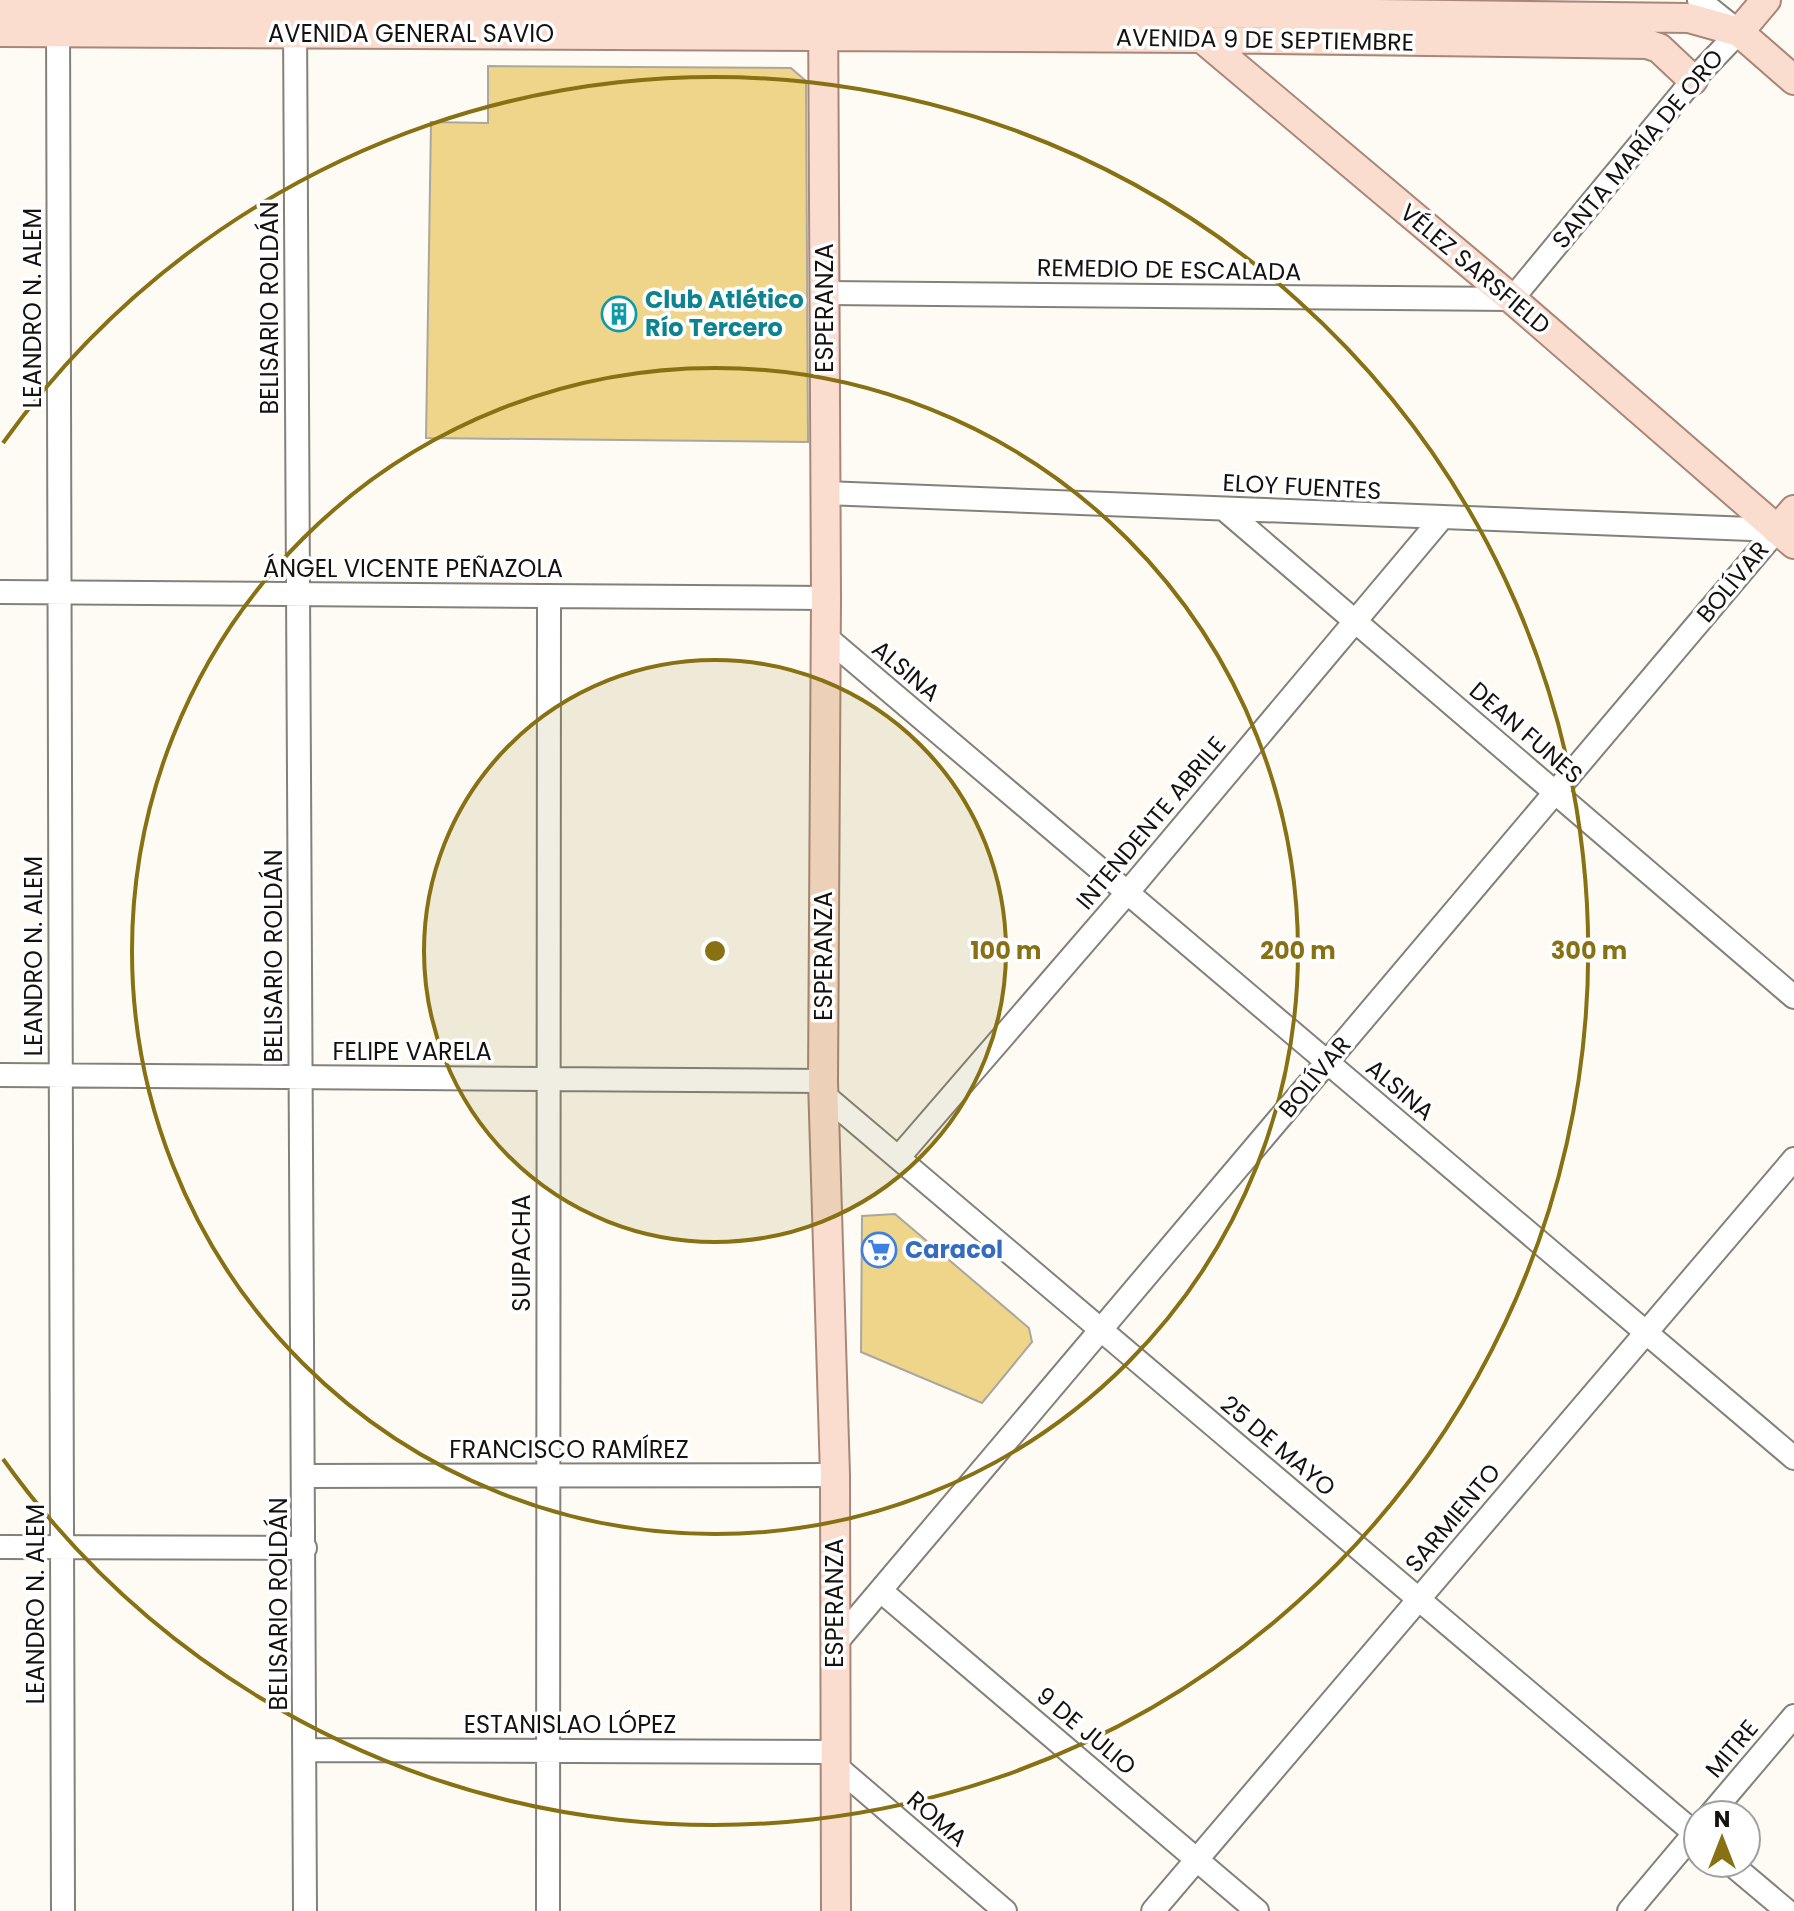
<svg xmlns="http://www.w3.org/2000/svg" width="1794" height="1911" viewBox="0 0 1794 1911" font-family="Poppins,sans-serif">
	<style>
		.building { fill: #eed58a; stroke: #a9a7a0; stroke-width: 2 }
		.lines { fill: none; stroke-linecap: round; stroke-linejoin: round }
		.minor-casing { stroke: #83817b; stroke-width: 26 }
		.major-casing { stroke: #a88779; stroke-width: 32 }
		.minor { stroke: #fff; stroke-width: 22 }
		.major { stroke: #fbddd0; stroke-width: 28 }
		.ring { fill: none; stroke: #877113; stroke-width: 4 }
		.labels { text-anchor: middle; stroke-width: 7; stroke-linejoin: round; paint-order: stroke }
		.street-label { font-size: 24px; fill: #131210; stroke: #fff }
		.culture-label { font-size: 24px; font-weight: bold; fill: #0d838f; stroke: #fff; text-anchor: start }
		.shop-label { font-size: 24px; font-weight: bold; fill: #366cbe; stroke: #fff; text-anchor: start }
		.centre { fill: #877113; stroke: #fff; stroke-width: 4 }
		.ring-label { font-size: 24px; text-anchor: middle; font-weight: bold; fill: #877113; stroke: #fff; stroke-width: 7; stroke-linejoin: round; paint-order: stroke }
	</style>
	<rect width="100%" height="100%" fill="#fefbf4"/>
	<!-- building -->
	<path class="building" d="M 488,66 L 791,68 L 806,81 L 808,442 L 426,438 L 431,122 L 488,123 Z
		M 895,1214 L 1029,1328 L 1032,1342 L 982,1403 L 861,1352 L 862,1216 Z"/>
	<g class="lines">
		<!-- minor casing -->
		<g class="minor-casing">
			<path id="minor" d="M 58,17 L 63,1911
				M 295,20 L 305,1911
				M 826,293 L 1512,299 L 1693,80 L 1739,32 L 1699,0
				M 825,493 L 1777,530
				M 1224,509 L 1794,997
				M 0,592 L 826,598
				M 826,637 L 1794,1458
				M 0,1075 L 823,1081
				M 824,1095 L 1698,1836
				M 898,1158 L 1127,893 L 1441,519
				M 304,1476 L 835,1475
				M 0,1547 L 305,1548
				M 881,1591 L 1257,1911
				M 835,1644 L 1777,530
				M 305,1750 L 835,1752
				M 836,1766 L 1005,1911
				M 1710,1815 L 1794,1716
				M 1730,1863 L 1787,1911
				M 548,1911 L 549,596
				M 1153,1911 L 1794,1159
				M 1629,1911 L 1698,1829"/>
		</g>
		<!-- major casing -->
		<g class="major-casing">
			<path id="major" d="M 823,0 L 826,598 L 823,1081 L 835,1475 L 836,1911
				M 0,5 L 295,6 L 823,14 L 1298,13 L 1689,18 L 1739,32 L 1794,80
				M 0,32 L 1202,38 L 1647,44 L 1659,48 L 1693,80
				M 1739,32 L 1766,0
				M 1197,34 L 1512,299 L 1794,544
				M 1777,530 L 1794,510"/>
		</g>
		<!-- minor -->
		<use href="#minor" class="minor"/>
		<!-- major -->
		<use href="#major" class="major"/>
	</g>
	<!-- distance rings -->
	<circle cx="715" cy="951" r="291" fill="#877113" fill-opacity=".12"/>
	<g class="ring">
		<circle cx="715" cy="951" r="291"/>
		<circle cx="715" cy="951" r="583"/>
		<path d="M3 443A874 874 0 1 1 3 1459"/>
	</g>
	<!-- icons -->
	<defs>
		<g id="building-ring" transform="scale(1.8)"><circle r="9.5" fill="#fff" stroke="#0f9aa8" stroke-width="1.5"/><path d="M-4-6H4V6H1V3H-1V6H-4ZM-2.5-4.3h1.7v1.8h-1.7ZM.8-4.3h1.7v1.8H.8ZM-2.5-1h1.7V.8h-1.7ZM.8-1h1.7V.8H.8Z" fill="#0f9aa8"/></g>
		<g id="supermarket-ring" transform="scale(1.8)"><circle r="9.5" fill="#fff" stroke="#3f7fe0" stroke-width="1.5"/><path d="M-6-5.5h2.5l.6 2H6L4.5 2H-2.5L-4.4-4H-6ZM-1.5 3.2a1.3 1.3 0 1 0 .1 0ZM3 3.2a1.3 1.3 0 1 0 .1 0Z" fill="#3f7fe0"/></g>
	</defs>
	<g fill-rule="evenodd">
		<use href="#building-ring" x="619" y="314"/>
		<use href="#supermarket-ring" x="879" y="1250"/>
	</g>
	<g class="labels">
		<!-- street labels -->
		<g class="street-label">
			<text x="411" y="42">AVENIDA GENERAL SAVIO</text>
			<text transform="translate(1265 40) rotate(1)" y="8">AVENIDA 9 DE SEPTIEMBRE</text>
			<text transform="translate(1638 149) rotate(-50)" y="8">SANTA MARÍA DE ORO</text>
			<text transform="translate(1475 269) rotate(40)" y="8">VÉLEZ SARSFIELD</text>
			<text transform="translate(1169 270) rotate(1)" y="8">REMEDIO DE ESCALADA</text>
			<text transform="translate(33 308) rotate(-90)" y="8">LEANDRO N. ALEM</text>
			<text transform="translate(270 308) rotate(-90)" y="8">BELISARIO ROLDÁN</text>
			<text transform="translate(825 308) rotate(-90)" y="8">ESPERANZA</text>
			<text transform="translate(1302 487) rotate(3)" y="8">ELOY FUENTES</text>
			<text x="413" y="577">ÁNGEL VICENTE PEÑAZOLA</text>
			<text transform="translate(1733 582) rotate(-50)" y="8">BOLÍVAR</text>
			<text transform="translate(906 671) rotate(40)" y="8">ALSINA</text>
			<text transform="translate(1526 733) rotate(41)" y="8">DEAN FUNES</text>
			<text transform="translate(1151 823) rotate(-50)" y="8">INTENDENTE ABRILE</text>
			<text transform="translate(34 956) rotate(-90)" y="8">LEANDRO N. ALEM</text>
			<text transform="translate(274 956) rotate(-90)" y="8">BELISARIO ROLDÁN</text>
			<text transform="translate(824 956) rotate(-90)" y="8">ESPERANZA</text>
			<text x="412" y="1060">FELIPE VARELA</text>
			<text transform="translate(1315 1077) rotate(-50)" y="8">BOLÍVAR</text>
			<text transform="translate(1400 1090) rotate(40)" y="8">ALSINA</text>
			<text transform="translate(522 1253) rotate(-90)" y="8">SUIPACHA</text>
			<text transform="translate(1278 1446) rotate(40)" y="8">25 DE MAYO</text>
			<text x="569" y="1458">FRANCISCO RAMÍREZ</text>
			<text transform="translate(1453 1518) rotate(-50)" y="8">SARMIENTO</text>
			<text transform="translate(835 1603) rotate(-90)" y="8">ESPERANZA</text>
			<text transform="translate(36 1604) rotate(-90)" y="8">LEANDRO N. ALEM</text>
			<text transform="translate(279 1604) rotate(-90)" y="8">BELISARIO ROLDÁN</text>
			<text x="570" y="1733">ESTANISLAO LÓPEZ</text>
			<text transform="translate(1086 1731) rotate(40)" y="8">9 DE JULIO</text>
			<text transform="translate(1732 1749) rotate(-50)" y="8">MITRE</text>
			<text transform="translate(937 1819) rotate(41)" y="8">ROMA</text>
		</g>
		<!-- culture labels -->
		<g class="culture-label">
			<text x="645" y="308">Club Atlético<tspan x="645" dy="28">Río Tercero</tspan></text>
		</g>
		<!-- shop labels -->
		<g class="shop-label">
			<text x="905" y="1258">Caracol</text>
		</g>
	</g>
	<circle cx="715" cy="951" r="12" class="centre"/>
	<g class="ring-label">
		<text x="1006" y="959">100 m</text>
		<text x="1298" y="959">200 m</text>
		<text x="1589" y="959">300 m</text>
	</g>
	<!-- north arrow -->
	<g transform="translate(1722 1839)"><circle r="38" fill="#ffffff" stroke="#a1a09f" stroke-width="2"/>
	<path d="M0-6L14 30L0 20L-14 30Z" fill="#877113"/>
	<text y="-12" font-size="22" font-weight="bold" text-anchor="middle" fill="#131210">N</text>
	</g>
</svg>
